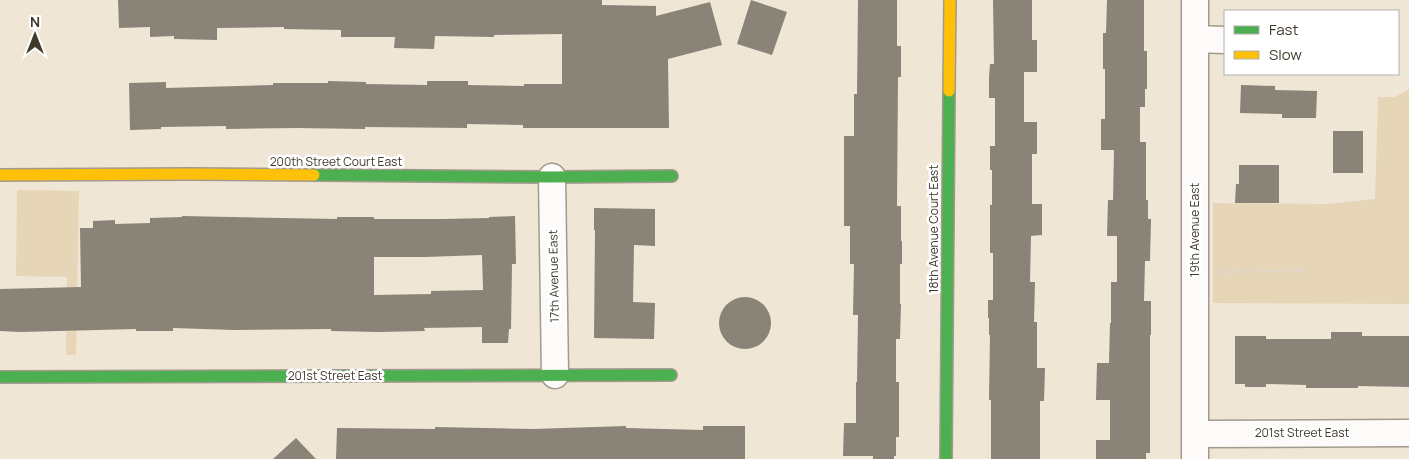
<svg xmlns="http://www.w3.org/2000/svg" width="1409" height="459" viewBox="0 0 1409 459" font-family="Manrope,sans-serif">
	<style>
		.green { fill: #e6d6b7 }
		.building { fill: #8a8377; fill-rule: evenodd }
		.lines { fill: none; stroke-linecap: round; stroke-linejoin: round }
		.street-casing { stroke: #a19a8d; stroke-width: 29 }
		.fast-casing { stroke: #a19a8d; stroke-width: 14 }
		.slow-casing { stroke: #a19a8d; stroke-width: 14 }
		.path { stroke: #dcd9d4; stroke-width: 3; stroke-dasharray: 2.5 4; stroke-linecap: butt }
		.street { stroke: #fdfbf9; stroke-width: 26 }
		.fast { stroke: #4caf50; stroke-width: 11 }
		.slow { stroke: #ffc107; stroke-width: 11 }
		.labels { text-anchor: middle; stroke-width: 5; stroke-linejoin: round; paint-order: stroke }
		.street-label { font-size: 12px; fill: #403a2e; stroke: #fff }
	</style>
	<rect width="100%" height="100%" fill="#f0e6d6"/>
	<!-- green -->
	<path class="green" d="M 1409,89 L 1409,304 L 1213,303 L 1213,203 L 1328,204 L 1375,199 L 1378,97 L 1395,97 Z
		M 17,190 L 79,191 L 76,355 L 66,355 L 67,277 L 16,276 Z"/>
	<!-- building -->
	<path class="building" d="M 118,0 L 602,0 L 602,5 L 656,6 L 656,16 L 710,2 L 722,45 L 668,59 L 669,128 L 523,128 L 523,125 L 467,124 L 467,128 L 365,127 L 365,129 L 297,128 L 226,129 L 226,126 L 161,127 L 161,129 L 130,130 L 129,83 L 166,82 L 166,88 L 273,85 L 273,83 L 328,83 L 328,81 L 366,82 L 366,84 L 427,85 L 427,81 L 468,81 L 468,85 L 524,86 L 524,84 L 562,84 L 562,34 L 494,35 L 494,37 L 435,36 L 434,49 L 394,48 L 395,37 L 341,37 L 341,30 L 284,29 L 284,27 L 217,28 L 217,40 L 174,39 L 174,36 L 150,37 L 150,27 L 119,28 Z
		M 751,0 L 787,12 L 772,55 L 737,44 Z
		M 858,0 L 897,0 L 897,46 L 901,46 L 901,77 L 898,77 L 897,206 L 901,206 L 901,241 L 902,241 L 902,264 L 900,264 L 900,304 L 901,304 L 900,339 L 896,339 L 896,382 L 899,382 L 899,437 L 896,437 L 896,456 L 894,456 L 894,459 L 873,459 L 873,456 L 843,456 L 844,423 L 856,423 L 856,382 L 857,382 L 858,315 L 853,315 L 854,264 L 850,264 L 850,226 L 844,226 L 844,136 L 854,136 L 854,94 L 857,94 Z
		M 993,0 L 1032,0 L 1032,40 L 1037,40 L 1037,72 L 1024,72 L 1024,122 L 1037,122 L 1037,154 L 1032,154 L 1032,204 L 1042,204 L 1042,235 L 1031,236 L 1030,282 L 1035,282 L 1034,322 L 1037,322 L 1037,368 L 1045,368 L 1044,401 L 1040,401 L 1040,459 L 991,459 L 991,400 L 989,400 L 990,335 L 989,335 L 989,318 L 988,318 L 988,300 L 993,300 L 993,253 L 990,253 L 990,205 L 992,205 L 992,170 L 990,170 L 990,146 L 995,146 L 995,98 L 989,98 L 989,77 L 990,64 L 994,64 Z
		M 1107,0 L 1144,0 L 1144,51 L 1147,51 L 1147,89 L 1145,89 L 1145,107 L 1140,107 L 1140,142 L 1146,142 L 1146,200 L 1148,200 L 1148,219 L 1151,219 L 1150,261 L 1145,261 L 1144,301 L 1151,301 L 1151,335 L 1150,335 L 1150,453 L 1146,453 L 1146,459 L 1096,459 L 1096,440 L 1110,440 L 1110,400 L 1096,400 L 1097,363 L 1109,363 L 1110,323 L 1111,323 L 1111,282 L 1117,282 L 1117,236 L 1107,236 L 1108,200 L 1113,200 L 1114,150 L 1101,150 L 1101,119 L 1105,119 L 1105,69 L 1103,69 L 1103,33 L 1106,33 Z
		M 1241,85 L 1275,86 L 1275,90 L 1317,91 L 1316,118 L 1282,118 L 1282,114 L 1240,113 Z
		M 1333,131 L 1363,131 L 1363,173 L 1333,173 Z
		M 1239,165 L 1279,165 L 1279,203 L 1235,203 L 1236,184 L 1239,184 Z
		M 594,208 L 655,209 L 655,246 L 634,245 L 633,302 L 655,303 L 654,339 L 594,338 L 595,230 L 594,230 Z
		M 182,216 L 337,219 L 337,217 L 374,217 L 374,219 L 442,219 L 489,218 L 489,217 L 515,216 L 516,264 L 512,264 L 511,329 L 509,329 L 508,343 L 482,343 L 482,327 L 424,328 L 425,331 L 378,332 L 331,331 L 331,329 L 234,330 L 173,328 L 173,331 L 136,331 L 136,329 L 20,332 L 0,331 L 0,289 L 81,287 L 80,228 L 93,228 L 93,221 L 115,220 L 115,224 L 150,223 L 150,218 L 182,217 ZM 482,255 L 483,290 L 431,291 L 431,294 L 374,295 L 374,257 L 425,257 Z
		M719 323a26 26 0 1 1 52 0a26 26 0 1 1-52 0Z
		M 1331,332 L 1362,332 L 1362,336 L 1409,336 L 1409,387 L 1358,386 L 1358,388 L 1306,388 L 1306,385 L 1266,384 L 1266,387 L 1245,387 L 1245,384 L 1235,384 L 1235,336 L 1266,336 L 1266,339 L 1331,339 Z
		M 626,426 L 626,428 L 703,430 L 703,426 L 745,426 L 745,459 L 336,459 L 337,428 L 435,429 L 435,427 L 533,429 Z
		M 296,438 L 316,459 L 273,459 Z"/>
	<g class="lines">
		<!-- street casing -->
		<g class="street-casing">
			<path id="street" d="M 1195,39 L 1225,40
				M 552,177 L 555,375
				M 1195,434 L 1409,433
				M 1195,459 L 1195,0"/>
		</g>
		<!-- fast casing -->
		<g class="fast-casing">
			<path id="fast" d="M 314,175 L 552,177 L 672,176
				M 0,377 L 671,375
				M 946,459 L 949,91"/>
		</g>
		<!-- slow casing -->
		<g class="slow-casing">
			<path id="slow" d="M 949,91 L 950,0
				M 0,175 L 190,174 L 314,175"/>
		</g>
		<!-- path -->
		<path class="path" d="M 1218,272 L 1304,271"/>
		<!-- street -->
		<use href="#street" class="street"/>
		<!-- fast -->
		<use href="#fast" class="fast"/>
		<!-- slow -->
		<use href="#slow" class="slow"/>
	</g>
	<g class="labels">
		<!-- street labels -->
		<g class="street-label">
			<text x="336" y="166">200th Street Court East</text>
			<text transform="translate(934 229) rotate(-90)" y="4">18th Avenue Court East</text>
			<text transform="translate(1195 230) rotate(-90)" y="4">19th Avenue East</text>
			<text transform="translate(554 276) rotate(-91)" y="4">17th Avenue East</text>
			<text x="335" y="380">201st Street East</text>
			<text x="1302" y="437">201st Street East</text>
		</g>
	</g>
	<!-- legend -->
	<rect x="1224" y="10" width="175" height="65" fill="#ffffff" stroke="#b3b0ab"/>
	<rect x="1234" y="26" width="25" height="8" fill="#4caf50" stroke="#b3b0ab"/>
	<text x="1269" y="35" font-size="15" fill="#403a2e">Fast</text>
	<rect x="1234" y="51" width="25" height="8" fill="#ffc107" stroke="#b3b0ab"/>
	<text x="1269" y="60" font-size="15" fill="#403a2e">Slow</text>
	<!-- north arrow -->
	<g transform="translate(35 35)" stroke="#ffffff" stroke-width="4" paint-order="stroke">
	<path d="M0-4L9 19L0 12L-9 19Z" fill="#403a2e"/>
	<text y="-8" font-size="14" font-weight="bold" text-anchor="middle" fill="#403a2e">N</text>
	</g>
</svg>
